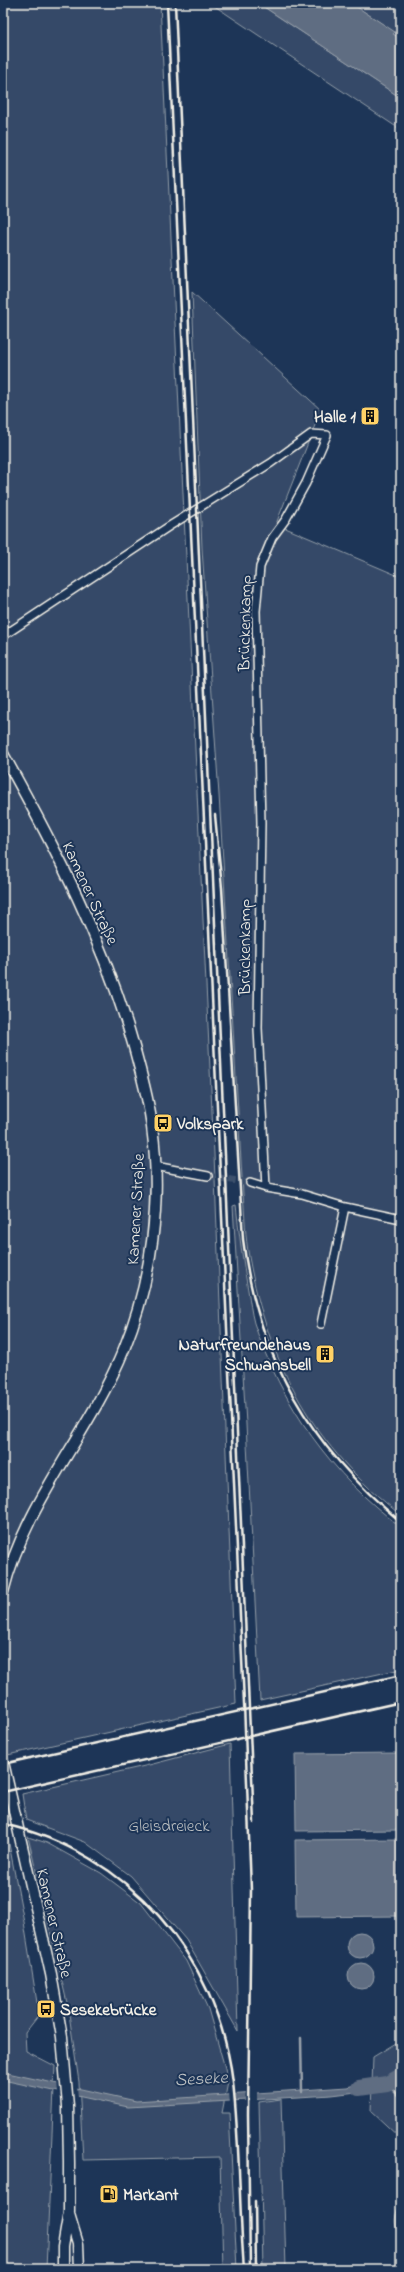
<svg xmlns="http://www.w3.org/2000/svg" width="404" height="2272" viewBox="0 0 404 2272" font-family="'Indie Flower',sans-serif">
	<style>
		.green { fill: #354a67; stroke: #949ea8 }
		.water { fill: #5e6d82; stroke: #9aa2ab }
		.pier { fill: #1d3557 }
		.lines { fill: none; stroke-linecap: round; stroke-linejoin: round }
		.stream { stroke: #9aa2ab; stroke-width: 2.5 }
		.river { stroke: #5e6d82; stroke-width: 16 }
		.street-tunnel { stroke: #3d516d; stroke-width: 7; stroke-dasharray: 7 3.5; stroke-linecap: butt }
		.street-casing { stroke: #f4f1e8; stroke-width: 10 }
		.secondary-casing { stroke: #f4f1e8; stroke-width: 13 }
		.street { stroke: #1d3557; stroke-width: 7 }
		.secondary { stroke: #1d3557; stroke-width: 10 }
		.rail { stroke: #f4f1e8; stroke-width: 2.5 }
		.labels { text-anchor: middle; stroke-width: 4; stroke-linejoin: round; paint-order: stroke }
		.poi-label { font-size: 17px; font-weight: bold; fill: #f4f1e8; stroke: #1d3557; text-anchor: start }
		.street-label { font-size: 17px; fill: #f4f1e8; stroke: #1d3557 }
		.park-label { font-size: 17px; fill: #bbbfc1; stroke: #1d3557 }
		.water-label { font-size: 18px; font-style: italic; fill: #c0c3c4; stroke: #1d3557 }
	</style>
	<rect width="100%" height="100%" fill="#1d3557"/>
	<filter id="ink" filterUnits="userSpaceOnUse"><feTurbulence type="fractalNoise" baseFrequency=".025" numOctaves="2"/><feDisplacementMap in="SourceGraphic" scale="8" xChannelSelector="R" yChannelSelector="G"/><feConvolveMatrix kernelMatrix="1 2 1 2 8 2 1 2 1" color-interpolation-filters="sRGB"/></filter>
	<g filter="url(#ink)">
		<!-- green -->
		<path class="green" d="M 3,3 L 160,3 L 214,1154 L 236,1704 L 3,1756 Z
			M 210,3 L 258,3 L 401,98 L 401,130 Z
			M 351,3 L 401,3 L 401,39 L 393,34 L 394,32 Z
			M 192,292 L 321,410 L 276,524 L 401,577 L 401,1515 C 315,1449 268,1364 249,1257 C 245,1237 245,1215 243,1194 L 219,795 L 202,549 Z
			M 236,1205 C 239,1234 243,1262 248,1290 C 250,1301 251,1312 254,1323 C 281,1404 332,1476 401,1527 L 401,1669 L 260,1700 L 246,1424 L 233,1206 Z
			M 230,1744 L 238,2031 L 186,1940 L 131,1876 L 85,1842 L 26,1820 L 22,1794 L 149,1765 Z
			M 3,1828 L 6,1828 L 24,1922 L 39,2015 L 25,2033 L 26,2051 L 55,2066 L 46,2269 L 3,2269 Z
			M 28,1837 L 47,1843 L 101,1873 L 141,1903 L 186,1961 L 208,2009 L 225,2068 L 228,2082 L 222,2113 L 229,2113 L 237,2269 L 223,2269 L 220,2157 L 83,2160 L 79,2082 L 68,2007 Z
			M 401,2040 L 401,2139 L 371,2111 L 373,2057 Z
			M 281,2099 L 286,2269 L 263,2269 L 259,2102 Z"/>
		<!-- water -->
		<path class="water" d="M 258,3 L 351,3 L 395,32 L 393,34 L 401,39 L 401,98 Z
			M 401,1753 L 401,1830 L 296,1831 L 295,1754 Z
			M 401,1839 L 401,1916 L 296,1917 L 295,1840 Z
			M347 1945a13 13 0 1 1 26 0a13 13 0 1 1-26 0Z
			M348 1976a13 13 0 1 1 26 0a13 13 0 1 1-26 0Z
			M 3,2072 L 136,2101 L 347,2087 L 381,2078 L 381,2089 L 332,2095 L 128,2107 L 3,2080 Z
			M 401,2199 L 401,2236 C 391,2224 396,2213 401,2199 Z"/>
		<!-- pier -->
		<path class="pier" d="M 57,2080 L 77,2086 L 78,2098 L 58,2093 Z
			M 257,2091 L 257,2102 L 245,2102 L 246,2092 Z
			M 235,2092 L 236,2103 L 230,2103 L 229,2093 Z"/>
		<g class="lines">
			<!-- stream -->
			<path class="stream" d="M 301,2038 L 302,2092
				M 387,2084 L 401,2098"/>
			<!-- river -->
			<path class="river" d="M 359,2088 L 387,2084 L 401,2076"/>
			<!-- street-tunnel -->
			<path class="street-tunnel" d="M 208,1176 L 250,1183"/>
			<!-- street casing -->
			<g class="street-casing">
				<path id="street" d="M 3,636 L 168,527 L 271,463 L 311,434 L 327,435 L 306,483 L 286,519 L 272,538 L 260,567 L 256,611 L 261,823 L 258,1028 L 266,1188
					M 155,1166 L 208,1176
					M 250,1183 L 266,1188 L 302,1194 L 345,1207 L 401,1219
					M 321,1324 L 345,1207"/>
			</g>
			<!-- secondary casing -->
			<g class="secondary-casing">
				<path id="secondary" d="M 3,754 C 55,847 105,944 134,1047 C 141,1073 149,1100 152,1127 C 162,1201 152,1280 124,1349 C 90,1433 25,1502 3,1592
					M 3,1762 L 51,1974 L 62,2037 L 68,2106 L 69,2163 L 69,2212 L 63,2247 L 63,2269
					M 69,2214 L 78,2244 L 79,2269"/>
			</g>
			<!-- street -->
			<use href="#street" class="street"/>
			<!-- secondary -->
			<use href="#secondary" class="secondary"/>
			<!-- rail -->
			<path class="rail" d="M 167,3 L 244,1703 L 251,1890 L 248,2114 L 250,2269
				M 175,3 L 254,1823
				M 215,815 L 222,888 L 243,1239 C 257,1356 310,1447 401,1522
				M 3,1764 L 401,1675
				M 3,1792 L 401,1702
				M 3,1824 C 128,1852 217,1955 233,2082 C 240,2144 239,2207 244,2269
				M 255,2201 L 256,2269"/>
		</g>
	</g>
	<!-- icons -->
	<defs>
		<g id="building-square" transform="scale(1)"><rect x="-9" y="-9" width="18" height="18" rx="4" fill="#ffd166" stroke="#1d3557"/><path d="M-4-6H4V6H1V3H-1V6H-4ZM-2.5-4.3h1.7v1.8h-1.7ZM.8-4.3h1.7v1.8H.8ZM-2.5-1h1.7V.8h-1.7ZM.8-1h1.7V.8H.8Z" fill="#111"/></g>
		<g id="bus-square" transform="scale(1)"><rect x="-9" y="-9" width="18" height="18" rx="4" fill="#ffd166" stroke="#1d3557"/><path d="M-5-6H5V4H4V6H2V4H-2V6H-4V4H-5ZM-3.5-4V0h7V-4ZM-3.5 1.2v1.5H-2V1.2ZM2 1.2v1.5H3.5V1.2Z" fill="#111"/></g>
		<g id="fuel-square" transform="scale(1)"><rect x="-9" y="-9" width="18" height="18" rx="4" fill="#ffd166" stroke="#1d3557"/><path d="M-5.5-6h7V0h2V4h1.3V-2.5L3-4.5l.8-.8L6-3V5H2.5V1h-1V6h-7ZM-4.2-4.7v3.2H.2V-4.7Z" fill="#111"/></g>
	</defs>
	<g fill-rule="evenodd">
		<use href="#building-square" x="370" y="416"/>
		<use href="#bus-square" x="163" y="1123"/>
		<use href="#building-square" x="325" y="1354"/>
		<use href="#bus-square" x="46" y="2009"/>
		<use href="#fuel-square" x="109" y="2194"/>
	</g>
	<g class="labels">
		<!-- poi labels -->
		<g class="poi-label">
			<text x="356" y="422" text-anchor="end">Halle 1</text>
			<text x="177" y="1129">Volkspark</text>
			<text x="311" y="1350" text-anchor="end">Naturfreundehaus<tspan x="311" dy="20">Schwansbell</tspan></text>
			<text x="60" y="2015">Sesekebrücke</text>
			<text x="123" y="2200">Markant</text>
		</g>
		<!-- street labels -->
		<g class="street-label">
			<text transform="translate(244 623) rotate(-89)" y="6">Brückenkamp</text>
			<text transform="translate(91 893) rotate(65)" y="6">Kamener Straße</text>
			<text transform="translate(244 947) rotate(-90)" y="6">Brückenkamp</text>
			<text transform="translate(135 1209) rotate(-87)" y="6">Kamener Straße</text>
			<text transform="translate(55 1923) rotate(77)" y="6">Kamener Straße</text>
		</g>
		<!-- park labels -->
		<g class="park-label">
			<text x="169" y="1831">Gleisdreieck</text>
		</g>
		<!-- water labels -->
		<g class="water-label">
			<text transform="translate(201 2078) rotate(-3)" y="6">Seseke</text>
		</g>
	</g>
	<!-- margin -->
	<rect width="404" height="2272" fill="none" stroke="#1d3557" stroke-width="16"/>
	<rect x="8" y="8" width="388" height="2256" fill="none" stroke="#f4f1e8" stroke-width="1.5" filter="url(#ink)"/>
</svg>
